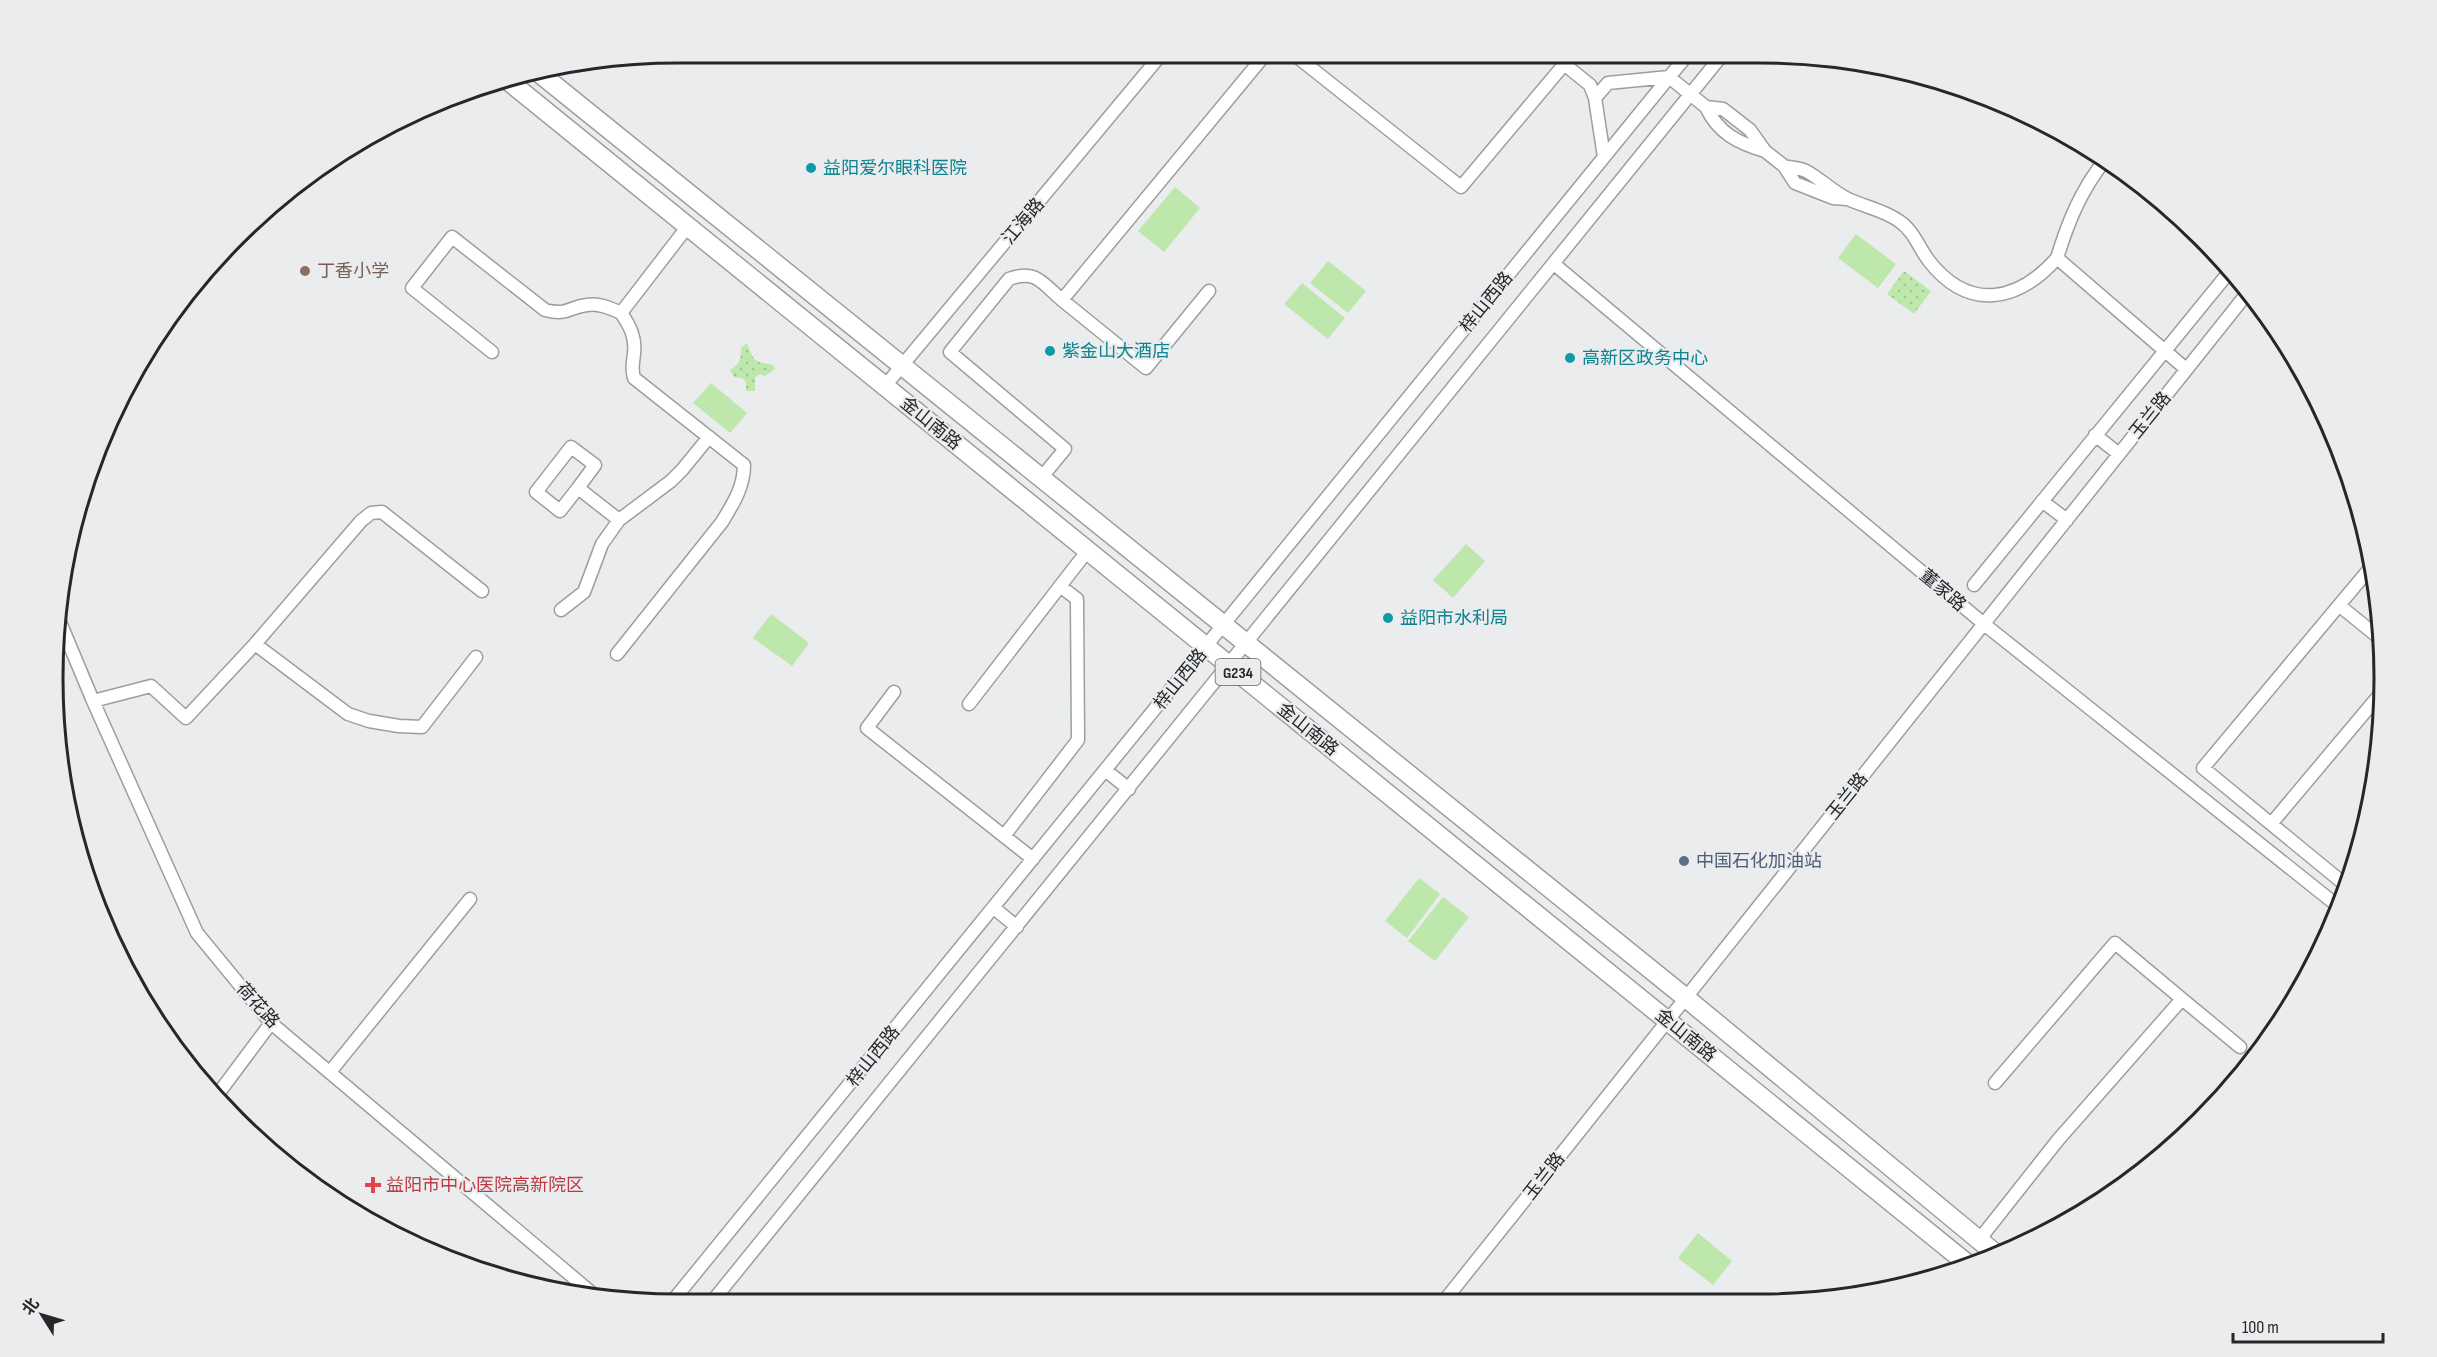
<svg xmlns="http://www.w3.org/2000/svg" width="2437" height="1357" viewBox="0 0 2437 1357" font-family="'Sofia Sans Condensed','Noto Sans SC',sans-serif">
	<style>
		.park { fill: url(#park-dots) }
		.pitch { fill: #bde7ab }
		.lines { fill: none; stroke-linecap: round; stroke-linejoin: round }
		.minor-casing { stroke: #9c9ea0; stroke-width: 15 }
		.highway-casing { stroke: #9c9ea0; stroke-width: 21 }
		.minor { stroke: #fff; stroke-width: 12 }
		.highway { stroke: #fff; stroke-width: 18 }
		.culture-dot { fill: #0f9aa8; stroke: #eaecee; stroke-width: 2 }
		.education-dot { fill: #8d6e63; stroke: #eaecee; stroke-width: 2 }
		.service-dot { fill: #5c6f8a; stroke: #eaecee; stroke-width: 2 }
		.health-dot { fill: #e0444e; stroke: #eaecee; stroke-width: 2 }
		.labels { text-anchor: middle; stroke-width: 4.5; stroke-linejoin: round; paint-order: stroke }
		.shield { fill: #eaecee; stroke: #616263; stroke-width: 1.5 }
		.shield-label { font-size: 16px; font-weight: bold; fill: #262728 }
		.culture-label { font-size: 18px; fill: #0d838f; stroke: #eaecee; text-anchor: start }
		.street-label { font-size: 18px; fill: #262728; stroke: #eaecee }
		.education-label { font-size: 18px; fill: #785e54; stroke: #eaecee; text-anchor: start }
		.service-label { font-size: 18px; fill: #4e5e75; stroke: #eaecee; text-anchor: start }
		.health-label { font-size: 18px; fill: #be3a42; stroke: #eaecee; text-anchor: start }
		.rim { fill: none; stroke: #262728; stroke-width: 3 }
	</style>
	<defs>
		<pattern id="park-dots" width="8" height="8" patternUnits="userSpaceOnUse" patternTransform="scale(1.5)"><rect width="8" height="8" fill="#bde7ab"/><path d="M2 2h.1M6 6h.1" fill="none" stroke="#a2c693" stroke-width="1.8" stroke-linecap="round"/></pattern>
	</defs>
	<rect width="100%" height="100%" fill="#eaecee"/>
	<!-- park -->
	<path class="park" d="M 1904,271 L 1931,291 L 1914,314 L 1887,294 Z
		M 747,343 C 754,362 753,361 773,365 L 775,369 L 765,376 L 759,374 L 755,378 L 755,391 L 746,391 L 746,382 L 742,378 L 734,377 L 730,370 C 740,364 741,359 741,348 Z"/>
	<!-- pitch -->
	<path class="pitch" d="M 1175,187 L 1200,208 L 1164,252 L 1138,231 Z
		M 1856,234 L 1896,264 L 1878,288 L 1838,258 Z
		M 1328,261 L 1366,291 L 1348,313 L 1310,283 Z
		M 1302,283 L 1345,318 L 1328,339 L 1284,304 Z
		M 711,383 L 747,413 L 730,433 L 693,403 Z
		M 1466,544 L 1485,561 L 1453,598 L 1433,580 Z
		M 771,614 L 809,643 L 792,666 L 753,638 Z
		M 1419,878 L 1440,894 L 1407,938 L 1385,921 Z
		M 1443,897 L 1469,917 L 1435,961 L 1408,941 Z
		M 1698,1233 L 1732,1261 L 1713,1285 L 1678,1258 Z"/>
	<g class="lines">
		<!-- minor casing -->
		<g class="minor-casing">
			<path id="minor" d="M 1296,56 L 1461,187 L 1572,55
				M 1564,64 L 1590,85 L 1595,98
				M 1765,151 C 1738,143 1718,133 1706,107 L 1723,109 L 1750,130 L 1765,151 L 1784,166
				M 1604,157 L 1595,98 L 1608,83 L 1669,77 L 1706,107
				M 1847,199 L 1833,198 L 1795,183 L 1784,166 C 1791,168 1800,168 1806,171 C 1821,179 1833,192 1848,199 C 1865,207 1884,210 1899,221 C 1914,231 1919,248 1929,261 C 1969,312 2018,302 2057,258 L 2186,369
				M 2057,258 C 2068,222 2081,190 2105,160
				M 1554,264 L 1984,624 L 2339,907
				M 1062,300 L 1146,368 L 1209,291
				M 492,352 L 412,288 L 452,237 L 545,310 C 569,316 568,307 587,305 C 599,303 610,308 621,313 L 688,226
				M 885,386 L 1160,56
				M 2095,435 L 2119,454
				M 1041,478 L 1065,449 L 950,352 L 1009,279 C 1036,269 1042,283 1062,300 L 1264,56
				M 578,488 L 560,511 L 536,492 L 571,447 L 595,465 L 578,488 L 619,520
				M 2042,501 L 2067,520
				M 1974,585 L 2230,271
				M 2340,606 L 2383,641
				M 561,610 L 584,592 L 602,544 L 619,520 L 671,481 L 682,470 L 709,437
				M 57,615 L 93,701 L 197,933 L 271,1023 L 593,1294
				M 255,644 L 361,521 L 371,513 L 382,512 L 482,591
				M 617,654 L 722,522 C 733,504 744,487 744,465 L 634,378 C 631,368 633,364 634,354 C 636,337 630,326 621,313
				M 894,692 L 867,728 L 1033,859
				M 93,701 L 151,686 L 186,718 L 255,644 L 348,714 L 369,721 L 399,726 L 422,727 L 476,657
				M 969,704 L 1088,550
				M 1105,770 L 1129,789
				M 2271,824 L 2381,693
				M 1004,836 L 1078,740 L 1077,599 L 1060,586
				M 2348,887 L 2203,768 L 2371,567
				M 994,908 L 1017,927
				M 330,1072 L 470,899
				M 1995,1083 L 2115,943 L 2182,999
				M 215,1098 L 271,1023
				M 1979,1240 L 2058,1140 L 2182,999 L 2240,1047
				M 1445,1300 L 2249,291
				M 671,1303 L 1688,54
				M 711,1303 L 1723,54"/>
		</g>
		<!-- highway casing -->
		<g class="highway-casing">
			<path id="highway" d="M 538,72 L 1686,998 L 1996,1254
				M 506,79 L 1970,1266"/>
		</g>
		<!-- minor -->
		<use href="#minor" class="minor"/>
		<!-- highway -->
		<use href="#highway" class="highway"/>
	</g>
	<!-- markers -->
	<g class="culture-dot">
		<circle cx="811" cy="168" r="6"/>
		<circle cx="1050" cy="351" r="6"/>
		<circle cx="1570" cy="358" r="6"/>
		<circle cx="1388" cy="618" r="6"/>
	</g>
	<circle class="education-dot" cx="305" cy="271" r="6"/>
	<circle class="service-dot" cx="1684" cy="861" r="6"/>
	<path class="health-dot" d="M370 1176h6v6h6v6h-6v6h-6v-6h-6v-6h6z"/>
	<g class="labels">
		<!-- shield labels -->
		<rect class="shield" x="1215.5" y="659" width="45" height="26" rx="4.5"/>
		<g class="shield-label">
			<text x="1238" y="678">G234</text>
		</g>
		<!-- culture labels -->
		<g class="culture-label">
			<text x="823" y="174">益阳爱尔眼科医院</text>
			<text x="1062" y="357">紫金山大酒店</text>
			<text x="1582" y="364">高新区政务中心</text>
			<text x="1400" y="624">益阳市水利局</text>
		</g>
		<!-- street labels -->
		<g class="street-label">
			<text transform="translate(1023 221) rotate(-50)" y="6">江海路</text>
			<text transform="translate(1486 302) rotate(-51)" y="6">梓山西路</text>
			<text transform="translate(2150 415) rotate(-51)" y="6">玉兰路</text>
			<text transform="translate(931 423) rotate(39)" y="6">金山南路</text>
			<text transform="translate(1943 590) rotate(40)" y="6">董家路</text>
			<text transform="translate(1180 679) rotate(-51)" y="6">梓山西路</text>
			<text transform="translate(1308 729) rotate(39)" y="6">金山南路</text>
			<text transform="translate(1847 796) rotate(-51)" y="6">玉兰路</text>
			<text transform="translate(258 1005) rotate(48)" y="6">荷花路</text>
			<text transform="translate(1686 1035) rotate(39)" y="6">金山南路</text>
			<text transform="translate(873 1056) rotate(-51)" y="6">梓山西路</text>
			<text transform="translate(1544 1176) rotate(-52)" y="6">玉兰路</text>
		</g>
		<!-- education labels -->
		<g class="education-label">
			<text x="317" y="277">丁香小学</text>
		</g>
		<!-- service labels -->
		<g class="service-label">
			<text x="1696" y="867">中国石化加油站</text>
		</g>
		<!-- health labels -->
		<g class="health-label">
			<text x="386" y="1191">益阳市中心医院高新院区</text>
		</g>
	</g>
	<!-- crop -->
	<path d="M0 0H2437V1357H0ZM678 63H1759A615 615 0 0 1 2374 678V679A615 615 0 0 1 1759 1294H678A615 615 0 0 1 63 679V678A615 615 0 0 1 678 63Z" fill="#eaecee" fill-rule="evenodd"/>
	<path class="rim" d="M678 63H1759A615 615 0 0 1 2374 678V679A615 615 0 0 1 1759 1294H678A615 615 0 0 1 63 679V678A615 615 0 0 1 678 63Z"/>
	<!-- north arrow -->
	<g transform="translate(42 1315) rotate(307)" stroke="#eaecee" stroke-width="4.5" paint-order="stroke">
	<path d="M0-4.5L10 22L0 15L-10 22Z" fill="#262728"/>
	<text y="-9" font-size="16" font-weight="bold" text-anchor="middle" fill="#262728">北</text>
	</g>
	<!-- scale -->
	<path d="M2233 1333v9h150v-9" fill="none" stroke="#262728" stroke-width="3"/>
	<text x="2242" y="1333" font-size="18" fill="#262728" stroke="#eaecee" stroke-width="4.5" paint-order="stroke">100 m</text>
</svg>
